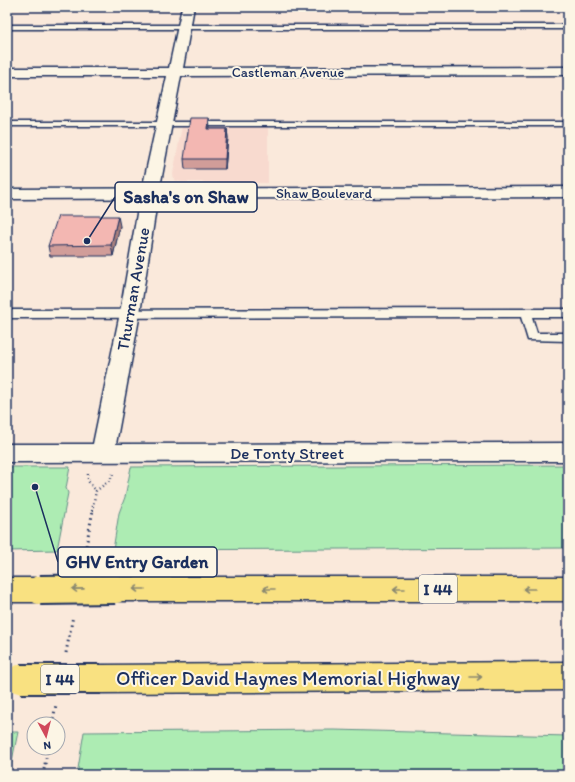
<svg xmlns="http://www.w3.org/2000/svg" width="575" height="782" viewBox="0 0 575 782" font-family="Itim,sans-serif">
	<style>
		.built { fill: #f8dacf }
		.green { fill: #adecb3; stroke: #648e88 }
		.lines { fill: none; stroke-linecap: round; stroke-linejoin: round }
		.lane-casing { stroke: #1b2f5e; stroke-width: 3 }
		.street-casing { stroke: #1b2f5e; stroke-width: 3 }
		.secondary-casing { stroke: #1b2f5e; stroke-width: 3 }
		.highway-casing { stroke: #1b2f5e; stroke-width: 3 }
		.path-far1 { stroke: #1b2f5e; stroke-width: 2.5; stroke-dasharray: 1 3; stroke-linecap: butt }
		.path { stroke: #1b2f5e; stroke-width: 3; stroke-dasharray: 1.5 4; stroke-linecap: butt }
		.lane { fill: #fcf5e5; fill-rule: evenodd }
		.street { fill: #fcf5e5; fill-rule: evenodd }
		.secondary { fill: #fcf5e5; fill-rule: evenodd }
		.highway { fill: #f9e181; fill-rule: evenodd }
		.highway-bridge-casing { stroke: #1b2f5e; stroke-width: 32; stroke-linecap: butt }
		.highway-bridge { stroke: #f9e181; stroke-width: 28 }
		.wall { fill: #d19d99; stroke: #1b2f5e }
		.shaded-wall { fill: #aa807d; stroke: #1b2f5e }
		.building { fill: #f3b7b2; stroke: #1b2f5e }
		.oneway { stroke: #8a8870 }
		.labels { text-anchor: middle; stroke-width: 4; stroke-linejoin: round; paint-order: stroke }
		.far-street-label { font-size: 14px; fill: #1b2f5e; stroke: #fcf5e5 }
		.shield { fill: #fcf5e5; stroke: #5e6a86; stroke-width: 1 }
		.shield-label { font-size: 16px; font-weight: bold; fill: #1b2f5e }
		.street-label { font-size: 17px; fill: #1b2f5e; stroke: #fcf5e5 }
		.near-street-label { font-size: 20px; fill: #1b2f5e; stroke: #fcf5e5 }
		.leader { fill: none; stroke: #1b2f5e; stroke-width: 1.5 }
		.callout-dot { fill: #1b2f5e; stroke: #fcf5e5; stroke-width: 1.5 }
		.callout { fill: #fcf5e5; stroke: #1b2f5e; stroke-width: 1.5 }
		.callout-label { font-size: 18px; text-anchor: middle; font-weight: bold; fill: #1b2f5e }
	</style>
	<rect width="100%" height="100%" fill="#fae9db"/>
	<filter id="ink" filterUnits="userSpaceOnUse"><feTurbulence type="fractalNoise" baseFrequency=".025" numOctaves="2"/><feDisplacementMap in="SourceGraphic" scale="8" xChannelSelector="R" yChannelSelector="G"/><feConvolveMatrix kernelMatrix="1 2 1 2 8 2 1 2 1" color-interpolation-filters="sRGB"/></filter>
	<g filter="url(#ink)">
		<!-- built -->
		<path class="built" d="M 182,126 L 268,126 L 268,183 L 181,182 L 174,180 L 173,174 Z"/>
		<!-- green -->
		<path class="green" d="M 568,465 L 568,548 L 113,550 L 119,513 L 125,497 L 131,467 Z
			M 7,467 L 70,467 L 66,488 L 68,493 L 57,550 L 7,551 Z
			M 334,730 L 568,736 L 568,775 L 77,775 L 84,732 Z
			M 7,732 L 18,732 L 9,775 L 7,775 Z"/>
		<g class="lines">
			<!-- lane casing -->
			<g class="lane-casing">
				<path id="lane" d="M 7,25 L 568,25 L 568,29 L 7,29 Z
					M 7,122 L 568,122 L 568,126 L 7,126 Z
					M 568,309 L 568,317 L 532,317 L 537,333 L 568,333 L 568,341 L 528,340 L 521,317 L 7,318 L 7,310 Z"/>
			</g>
			<!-- street casing -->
			<g class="street-casing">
				<path id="street" d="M 182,7 L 194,7 L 183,68 L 568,67 L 568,75 L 181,76 L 156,208 L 140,313 L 116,444 L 568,443 L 568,461 L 7,462 L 7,444 L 93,444 L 120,313 L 138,208 L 167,76 L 7,76 L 7,68 L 169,68 Z"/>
			</g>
			<!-- secondary casing -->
			<g class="secondary-casing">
				<path id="secondary" d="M 568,187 L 568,197 L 7,199 L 7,189 Z"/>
			</g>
			<!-- highway casing -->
			<g class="highway-casing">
				<path id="highway" d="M 115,577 L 568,577 L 568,601 L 115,601 L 105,597 L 101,589 L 105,581 Z
					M 7,578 L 40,578 L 50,582 L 54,590 L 50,598 L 40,602 L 7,602 Z
					M 568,662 L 568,690 L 101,693 L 91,689 L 86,679 L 91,669 L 101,665 Z"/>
			</g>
			<!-- path-far1 -->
			<path class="path-far1" d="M 88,474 L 88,481 L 96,491
				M 92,511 L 96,491 L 110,480 L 113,474"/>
			<!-- path -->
			<path class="path" d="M 83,562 L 93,510
				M 66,653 L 73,616
				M 52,724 L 56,705
				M 43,775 L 48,748"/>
			<!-- lane -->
			<use href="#lane" class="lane"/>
			<!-- street -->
			<use href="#street" class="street"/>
			<!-- secondary -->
			<use href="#secondary" class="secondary"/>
			<!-- highway -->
			<use href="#highway" class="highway"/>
			<!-- highway-bridge casing -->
			<g class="highway-bridge-casing">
				<path id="highway-bridge" d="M 40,590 L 115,589
					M 20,679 L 101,679"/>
			</g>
			<!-- highway-bridge -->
			<use href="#highway-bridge" class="highway-bridge"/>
		</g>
		<!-- wall -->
		<path class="wall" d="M 209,129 L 227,129 L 228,138 L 225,169 L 185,169 L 184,159 Z
			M 120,226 L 113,256 L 50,256 L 48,246 Z"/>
		<!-- shaded-wall -->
		<path class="shaded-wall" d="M 209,118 L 210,128 L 208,138 L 208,129 Z
			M 227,129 L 228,138 L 225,169 L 225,159 Z
			M 118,216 L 120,226 L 113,256 L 111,245 Z"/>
		<!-- building -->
		<path class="building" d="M 190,118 L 209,118 L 208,129 L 227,129 L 225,159 L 184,159 Z
			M 58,216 L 118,216 L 111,245 L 48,246 Z"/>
		<!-- one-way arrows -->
		<defs><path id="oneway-shaft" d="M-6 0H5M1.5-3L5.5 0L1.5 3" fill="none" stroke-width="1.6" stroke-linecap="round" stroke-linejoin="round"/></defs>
		<g class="oneway">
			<use href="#oneway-shaft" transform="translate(78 589) rotate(179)"/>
			<use href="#oneway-shaft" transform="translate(139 589) rotate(-180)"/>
			<use href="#oneway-shaft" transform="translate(269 589) rotate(-180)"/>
			<use href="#oneway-shaft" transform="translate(399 589) rotate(180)"/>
			<use href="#oneway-shaft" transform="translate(529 589) rotate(180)"/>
			<use href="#oneway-shaft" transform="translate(476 677)"/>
		</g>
	</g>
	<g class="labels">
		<!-- far-street labels -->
		<g class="far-street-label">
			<text x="288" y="77">Castleman Avenue</text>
			<text x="324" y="198">Shaw Boulevard</text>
		</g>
		<!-- shield labels -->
		<g class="shield">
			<rect x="419" y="575" width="38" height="28" rx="3"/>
			<rect x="41" y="665" width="38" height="28" rx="3"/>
		</g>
		<g class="shield-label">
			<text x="438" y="595">I 44</text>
			<text x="60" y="685">I 44</text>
		</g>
		<!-- street labels -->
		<g class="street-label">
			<text transform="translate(133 289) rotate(-80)" y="6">Thurman Avenue</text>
			<text x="287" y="459">De Tonty Street</text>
		</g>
		<!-- near-street labels -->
		<g class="near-street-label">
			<text x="288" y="685">Officer David Haynes Memorial Highway</text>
		</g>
	</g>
	<!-- callouts -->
	<path class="leader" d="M87 241L115 197M35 487L58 562"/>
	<g class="callout-dot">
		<circle cx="87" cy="241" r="4"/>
		<circle cx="35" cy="487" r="4"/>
	</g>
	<g class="callout">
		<rect x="115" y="182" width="142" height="30" rx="4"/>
		<rect x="58" y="547" width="159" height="30" rx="4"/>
	</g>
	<g class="callout-label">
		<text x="186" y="203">Sasha's on Shaw</text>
		<text x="137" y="568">GHV Entry Garden</text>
	</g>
	<!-- margin -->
	<rect width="575" height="782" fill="none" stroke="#fcf5e5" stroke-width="24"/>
	<rect x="12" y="12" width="551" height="758" fill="none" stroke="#1b2f5e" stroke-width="1.5" filter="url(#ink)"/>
	<!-- north arrow -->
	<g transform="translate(46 736) rotate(173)"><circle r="19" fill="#fcf5e5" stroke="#a2a6af"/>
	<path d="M0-3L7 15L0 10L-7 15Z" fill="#d1495b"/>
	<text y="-6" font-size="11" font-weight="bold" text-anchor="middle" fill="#1b2f5e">N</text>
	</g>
</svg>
